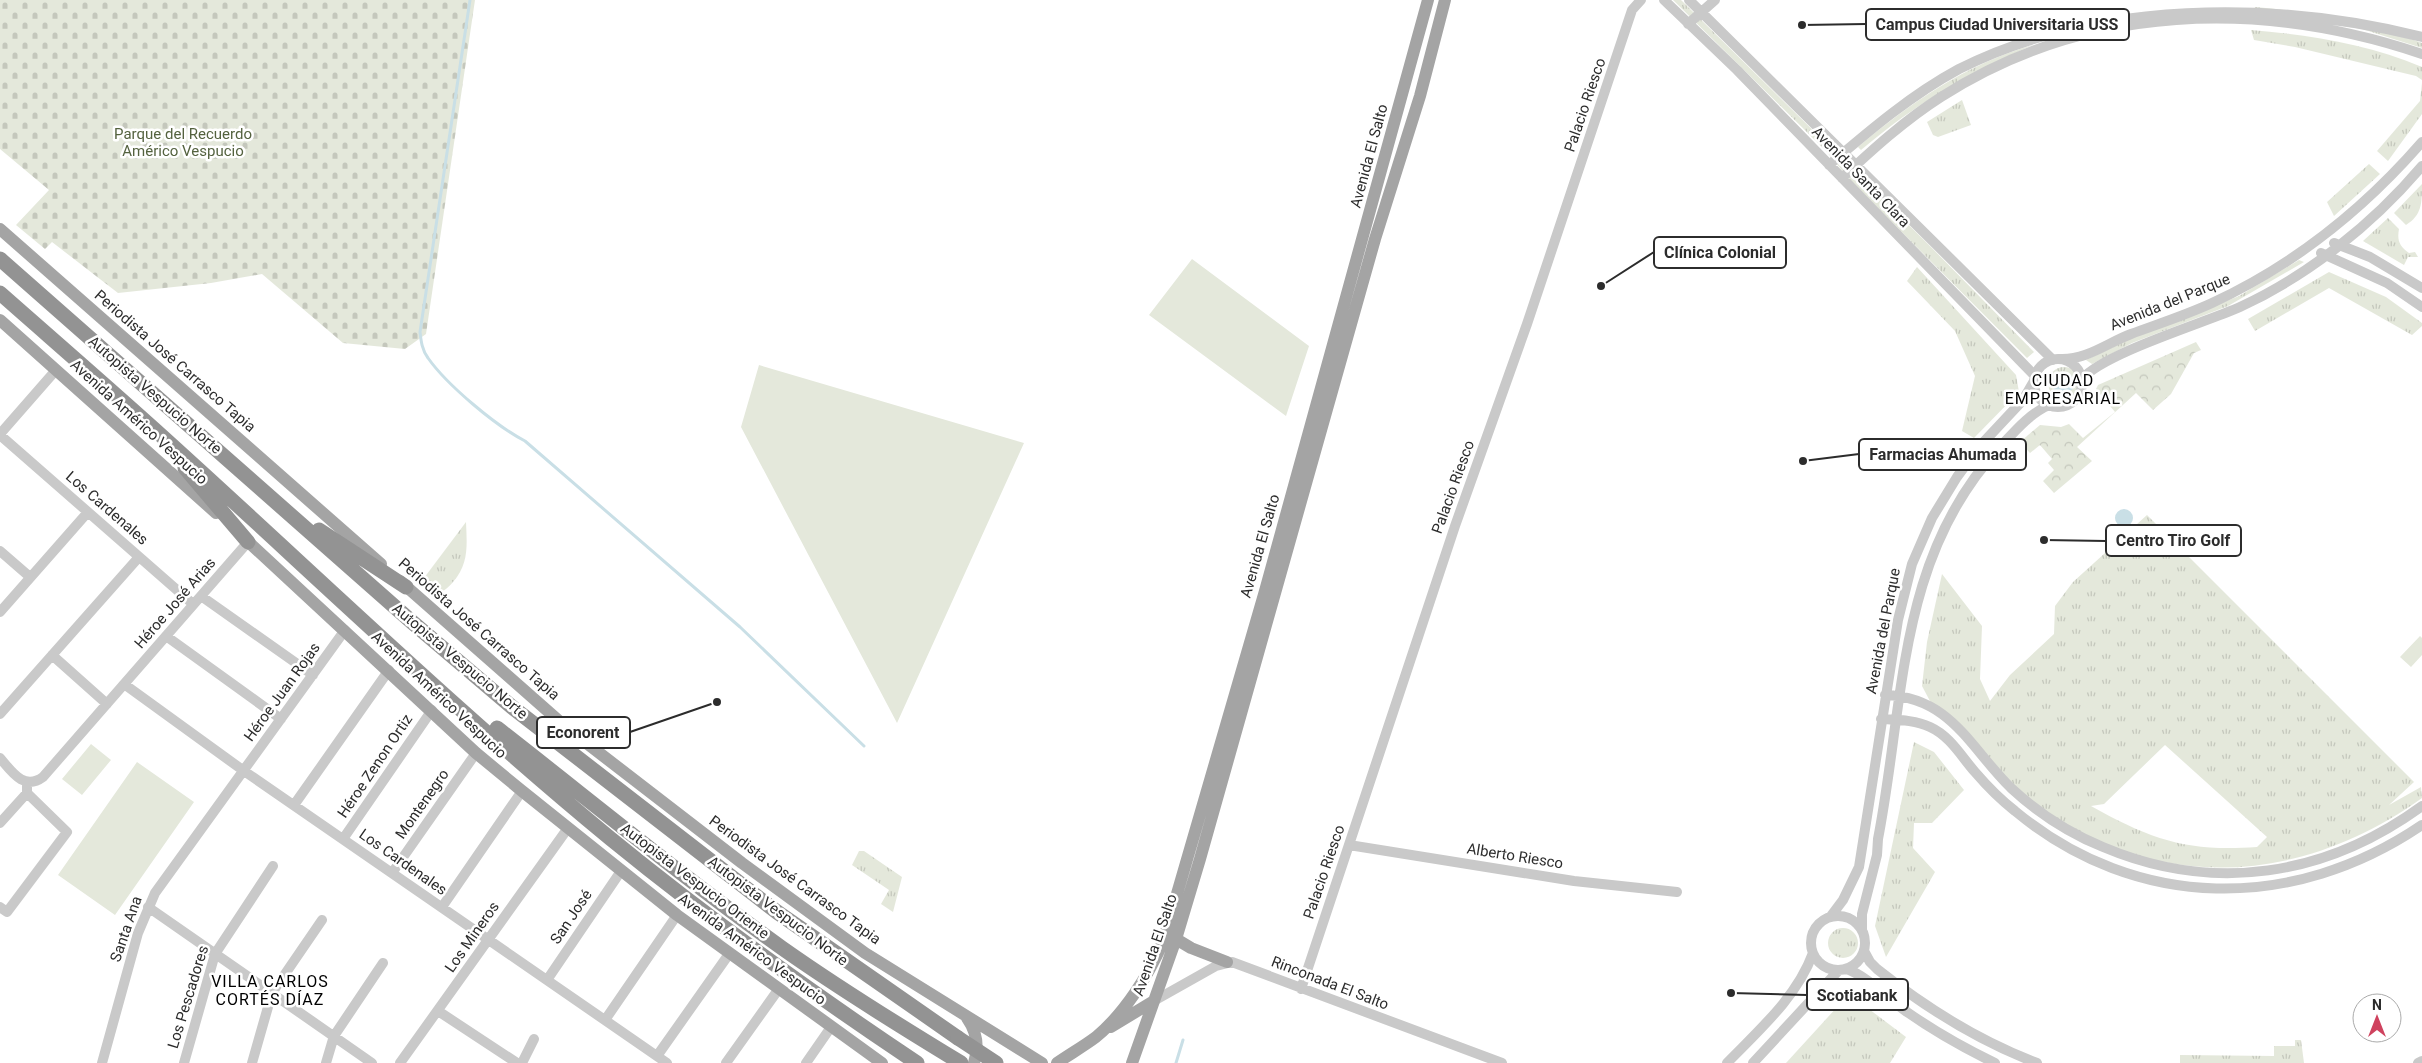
<svg xmlns="http://www.w3.org/2000/svg" width="2422" height="1063" viewBox="0 0 2422 1063" font-family="Roboto,sans-serif">
	<style>
		.grass { fill: url(#grass-tufts); fill-rule: evenodd }
		.cemetery { fill: url(#cemetery-stones) }
		.park { fill: url(#park-crowns) }
		.garden { fill: #e4e8db }
		.water { fill: #c9dfe6 }
		.lines { fill: none; stroke-linecap: round; stroke-linejoin: round }
		.stream { stroke: #c9dfe6; stroke-width: 3 }
		.minor { stroke: #c9c9c9; stroke-width: 10 }
		.major { stroke: #a4a4a4; stroke-width: 12 }
		.highway { stroke: #939393; stroke-width: 15 }
		.highway-bridge { stroke: #939393; stroke-width: 15 }
		.labels { text-anchor: middle; stroke-width: 5; stroke-linejoin: round; paint-order: stroke }
		.street-label { font-size: 15px; fill: #2c2c2c; stroke: #fff }
		.park-label { font-size: 15px; fill: #54623f; stroke: #fff }
		.neighbourhood-label { font-size: 16px; letter-spacing: 1px; fill: #000; stroke: #fff }
		.leader { fill: none; stroke: #2c2c2c; stroke-width: 2 }
		.callout-dot { fill: #2c2c2c; stroke: #fff; stroke-width: 2 }
		.callout { fill: #fff; stroke: #2c2c2c; stroke-width: 2 }
		.callout-label { font-size: 16px; text-anchor: middle; font-weight: bold; fill: #2c2c2c }
	</style>
	<defs>
		<pattern id="grass-tufts" width="24" height="20" patternUnits="userSpaceOnUse" patternTransform="scale(1.25)"><rect width="24" height="20" fill="#e4e8db"/><path d="M3 7l-1-3M5 7V3M7 7l1-3M15 17l-1-3M17 17v-4M19 17l1-3" fill="none" stroke="#c4c7bc"/></pattern>
		<pattern id="cemetery-stones" width="16" height="16" patternUnits="userSpaceOnUse" patternTransform="scale(1.25)"><rect width="16" height="16" fill="#e4e8db"/><path d="M2 7V4a2 2 0 0 1 4 0v3zM10 15v-3a2 2 0 0 1 4 0v3z" fill="#c4c7bc"/></pattern>
		<pattern id="park-crowns" width="20" height="18" patternUnits="userSpaceOnUse" patternTransform="scale(1.25)"><rect width="20" height="18" fill="#e4e8db"/><path d="M2 6a3 3 0 1 1 6 0M12 15a3 3 0 1 1 6 0" fill="none" stroke="#c4c7bc"/></pattern>
	</defs>
	<rect width="100%" height="100%" fill="#fff"/>
	<!-- grass -->
	<path class="grass" d="M 1673,0 L 1681,0 L 1930,246 L 2034,352 L 2027,358 L 1851,181 L 1825,150 Z
		M 2255,7 C 2312,12 2369,22 2422,43 L 2422,48 L 2362,29 L 2255,12 Z
		M 2251,30 C 2309,35 2368,44 2422,67 L 2422,80 L 2416,76 L 2295,47 L 2254,40 Z
		M 2033,45 C 1966,74 1917,103 1861,150 L 1858,147 C 1910,103 1966,64 2033,45 Z
		M 2422,83 L 2422,114 L 2388,161 L 2377,151 L 2420,101 Z
		M 1962,100 L 1971,125 L 1938,137 L 1933,135 L 1927,122 Z
		M 2369,164 L 2380,174 L 2334,216 L 2327,202 Z
		M 2422,184 C 2422,203 2422,215 2406,225 L 2394,213 Z
		M 2388,218 L 2399,229 C 2397,240 2399,246 2409,253 L 2415,252 L 2418,257 L 2408,257 L 2404,265 L 2363,241 Z
		M 2299,260 L 2304,262 L 2228,306 L 2132,343 L 2092,364 L 2086,360 L 2130,339 L 2239,296 Z
		M 1917,267 L 2016,375 L 2019,392 L 1974,438 L 1962,431 L 1975,376 L 1955,331 L 1907,281 Z
		M 2329,272 L 2386,297 L 2422,323 L 2422,326 L 2412,335 L 2329,288 L 2255,331 L 2248,319 Z
		M2048 383a16 16 0 1 1 32 0a16 16 0 1 1-32 0Z
		M 2147,515 L 2414,782 L 2389,805 L 2421,787 L 2422,798 C 2297,887 2153,894 2029,799 C 2017,790 2007,777 1996,767 C 1975,746 1953,724 1931,703 L 1922,686 L 1927,642 L 1942,574 L 1982,626 L 1980,679 L 1990,701 L 2010,675 L 2054,634 L 2055,606 L 2073,582 ZM 2165,745 L 2267,837 L 2257,847 C 2187,852 2152,840 2091,806 L 2104,804 Z
		M 466,522 C 467,545 469,564 453,582 C 448,588 442,593 434,594 L 421,582 Z
		M 1914,742 L 1934,752 L 1964,790 L 1932,823 L 1914,823 L 1913,848 L 1935,872 L 1886,957 L 1875,926 Z
		M 859,851 L 864,851 L 902,877 L 893,912 L 881,904 L 889,890 L 852,865 Z
		M1828 943a15 15 0 1 1 30 0a15 15 0 1 1-30 0Z
		M 1849,994 L 1906,1037 L 1890,1063 L 1786,1063 Z
		M 2295,1040 L 2301,1040 L 2304,1063 L 2180,1063 L 2180,1055 L 2274,1056 L 2274,1046 L 2295,1046 Z"/>
	<!-- cemetery -->
	<path class="cemetery" d="M 0,0 L 475,0 L 426,334 L 405,349 L 343,343 L 262,274 L 211,283 L 118,293 L 52,242 L 45,249 L 16,225 L 49,190 L 0,149 Z"/>
	<!-- park -->
	<path class="park" d="M 2196,342 L 2201,350 L 2194,353 L 2171,394 L 2153,410 L 2136,393 L 2077,447 L 2092,461 L 2054,493 L 2043,481 L 2054,470 L 2048,463 L 2052,459 L 2040,445 L 2030,453 L 2020,442 L 2040,425 L 2061,427 L 2069,424 L 2083,438 L 2115,412 L 2096,389 L 2098,385 Z"/>
	<!-- garden -->
	<path class="garden" d="M 1192,259 L 1309,346 L 1286,416 L 1149,315 Z
		M 759,365 L 1024,443 L 897,723 L 741,427 Z
		M 2420,636 L 2422,638 L 2422,655 L 2411,667 L 2400,657 Z
		M 91,744 L 111,760 L 82,795 L 62,779 Z
		M 137,762 L 194,802 L 115,915 L 58,875 Z"/>
	<!-- water -->
	<path class="water" d="M2052 383a11 11 0 1 1 22 0a11 11 0 1 1-22 0Z
		M2115 518a9 9 0 1 1 18 0a9 9 0 1 1-18 0Z"/>
	<g class="lines">
		<!-- stream -->
		<path class="stream" d="M 470,0 L 420,332 C 421,341 422,350 428,358 C 447,385 496,426 525,441 L 740,627 L 864,746
			M 1176,1063 L 1183,1040"/>
		<!-- minor -->
		<path class="minor" d="M 1664,0 L 1737,70 L 2035,376
			M 1689,0 L 2053,360
			M 1688,24 L 1715,0
			M 1829,165 C 1870,130 1911,95 1959,69 C 2096,0 2275,0 2422,37
			M 1842,178 C 1873,149 1905,120 1941,97 C 2087,3 2262,0 2422,54
			M 2334,243 L 2370,257 L 2422,288
			M 2321,253 L 2387,283 L 2422,307
			M2034 383a24 24 0 1 1 48 0a24 24 0 1 1-48 0Z
			M 2060,359 C 2087,360 2107,343 2131,334 C 2158,324 2186,315 2212,303 C 2294,265 2363,210 2422,142
			M 2082,379 C 2104,353 2204,323 2240,307 C 2309,275 2373,224 2422,166
			M 0,434 L 56,370
			M 0,435 L 193,604
			M 0,551 L 30,577
			M 201,596 L 313,675
			M 0,612 L 88,512
			M 166,636 L 281,719
			M 52,655 L 107,704
			M 124,684 L 244,771 L 667,1063
			M 1885,695 C 1951,697 1970,748 2011,788 C 2038,813 2069,833 2103,847 C 2214,894 2326,876 2422,806
			M 0,714 L 139,557
			M 1881,719 C 1898,720 1915,720 1930,727 C 1950,736 1961,756 1975,772 C 1987,786 2001,800 2015,811 C 2137,912 2294,912 2422,825
			M 0,758 C 12,772 24,791 43,777 L 248,542
			M 294,805 L 389,670
			M 0,823 L 27,793 L 27,786
			M 343,839 L 432,710
			M 1349,845 L 1574,881 L 1677,892
			M 392,873 L 476,753
			M 0,907 L 7,912 L 67,832 L 27,793
			M 148,907 L 372,1063
			M 442,907 L 522,791
			M1811 943a27 27 0 1 1 54 0a27 27 0 1 1-54 0Z
			M 1831,916 L 1843,900 L 1859,867 L 1898,620 L 1912,564 L 1932,518 L 1957,477 L 1979,447 L 2023,400 L 2034,381
			M 1862,929 L 1862,914 L 1877,855 L 1878,839 C 1905,700 1897,557 2000,447 C 2015,431 2029,414 2049,405
			M 1864,951 L 1870,962 L 1877,969 C 1926,1008 1979,1041 2037,1063
			M 1847,969 C 1870,978 1886,998 1907,1012 C 1934,1031 1964,1048 1995,1063
			M 547,980 L 621,871
			M 1301,989 L 1455,526 L 1527,324 L 1632,10 L 1641,0
			M 1152,1002 L 1216,966 L 1232,962 L 1502,1063
			M 438,1011 L 517,1063
			M 605,1020 L 677,915
			M 657,1056 L 729,954
			M 102,1063 L 138,933 L 155,893 L 345,630
			M 184,1063 L 215,954 L 273,866
			M 252,1063 L 272,993 L 322,920
			M 326,1063 L 334,1036 L 383,963
			M 400,1063 L 568,828
			M 522,1063 L 534,1039
			M 726,1063 L 778,990
			M 806,1063 L 831,1027
			M 1727,1063 C 1759,1030 1797,997 1813,953
			M 1753,1063 L 1839,970
			M 2418,1063 L 2422,1061"/>
		<!-- major -->
		<path class="major" d="M 0,229 L 381,564
			M 0,320 L 216,513
			M 242,536 L 476,753 L 522,791 L 677,915 L 882,1063
			M 400,581 L 567,728 L 742,863 L 865,953 L 1042,1063
			M 1176,939 L 1191,948 L 1227,962
			M 967,1018 C 977,1032 979,1047 974,1063
			M 1111,1027 L 1152,1002
			M 1057,1063 C 1070,1054 1084,1046 1096,1037 C 1125,1013 1148,976 1163,942 L 1265,591 L 1428,0
			M 1132,1063 L 1176,939 L 1200,859 L 1375,239 L 1420,96 L 1445,0"/>
		<!-- highway -->
		<path class="highway" d="M 0,259 L 412,622 L 512,707 L 777,912 L 958,1038
			M 0,293 C 51,338 103,383 154,429 C 306,566 453,709 611,839 C 709,919 812,993 917,1063
			M 185,468 L 248,542
			M 319,530 L 406,587
			M 497,728 C 592,802 684,878 782,948 C 840,989 900,1026 961,1063"/>
		<!-- highway-bridge -->
		<path class="highway-bridge" d="M 958,1038 L 996,1063"/>
	</g>
	<g class="labels">
		<!-- street labels -->
		<g class="street-label">
			<text transform="translate(1585 105) rotate(-71)" y="5">Palacio Riesco</text>
			<text transform="translate(1369 156) rotate(-75)" y="5">Avenida El Salto</text>
			<text transform="translate(1861 177) rotate(46)" y="5">Avenida Santa Clara</text>
			<text transform="translate(2170 302) rotate(-22)" y="5">Avenida del Parque</text>
			<text transform="translate(175 361) rotate(41)" y="5">Periodista José Carrasco Tapia</text>
			<text transform="translate(155 395) rotate(41)" y="5">Autopista Vespucio Norte</text>
			<text transform="translate(139 422) rotate(42)" y="5">Avenida Américo Vespucio</text>
			<text transform="translate(1453 487) rotate(-70)" y="5">Palacio Riesco</text>
			<text transform="translate(107 508) rotate(41)" y="5">Los Cardenales</text>
			<text transform="translate(1260 546) rotate(-74)" y="5">Avenida El Salto</text>
			<text transform="translate(175 603) rotate(-49)" y="5">Héroe José Arias</text>
			<text transform="translate(479 629) rotate(41)" y="5">Periodista José Carrasco Tapia</text>
			<text transform="translate(1883 631) rotate(-79)" y="5">Avenida del Parque</text>
			<text transform="translate(460 661) rotate(40)" y="5">Autopista Vespucio Norte</text>
			<text transform="translate(282 692) rotate(-54)" y="5">Héroe Juan Rojas</text>
			<text transform="translate(439 695) rotate(43)" y="5">Avenida Américo Vespucio</text>
			<text transform="translate(375 766) rotate(-56)" y="5">Héroe Zenon Ortiz</text>
			<text transform="translate(422 804) rotate(-55)" y="5">Montenegro</text>
			<text transform="translate(1515 856) rotate(9)" y="5">Alberto Riesco</text>
			<text transform="translate(403 862) rotate(35)" y="5">Los Cardenales</text>
			<text transform="translate(1324 872) rotate(-71)" y="5">Palacio Riesco</text>
			<text transform="translate(795 880) rotate(36)" y="5">Periodista José Carrasco Tapia</text>
			<text transform="translate(695 881) rotate(37)" y="5">Autopista Vespucio Oriente</text>
			<text transform="translate(778 911) rotate(37)" y="5">Autopista Vespucio Norte</text>
			<text transform="translate(571 917) rotate(-56)" y="5">San José</text>
			<text transform="translate(126 929) rotate(-71)" y="5">Santa Ana</text>
			<text transform="translate(472 937) rotate(-55)" y="5">Los Mineros</text>
			<text transform="translate(1155 945) rotate(-71)" y="5">Avenida El Salto</text>
			<text transform="translate(752 949) rotate(36)" y="5">Avenida Américo Vespucio</text>
			<text transform="translate(1330 983) rotate(21)" y="5">Rinconada El Salto</text>
			<text transform="translate(188 997) rotate(-73)" y="5">Los Pescadores</text>
		</g>
		<!-- park labels -->
		<g class="park-label">
			<text x="183" y="139">Parque del Recuerdo<tspan x="183" dy="17">Américo Vespucio</tspan></text>
		</g>
		<!-- neighbourhood labels -->
		<g class="neighbourhood-label">
			<text x="2063" y="386">CIUDAD<tspan x="2063" dy="18">EMPRESARIAL</tspan></text>
			<text x="270" y="987">VILLA CARLOS<tspan x="270" dy="18">CORTÉS DÍAZ</tspan></text>
		</g>
	</g>
	<!-- callouts -->
	<path class="leader" d="M1802 25L1866 24M1601 286L1654 252M1803 461L1859 454M2044 540L2106 541M717 702L630 732M1731 993L1807 995"/>
	<g class="callout-dot">
		<circle cx="1802" cy="25" r="5"/>
		<circle cx="1601" cy="286" r="5"/>
		<circle cx="1803" cy="461" r="5"/>
		<circle cx="2044" cy="540" r="5"/>
		<circle cx="717" cy="702" r="5"/>
		<circle cx="1731" cy="993" r="5"/>
	</g>
	<g class="callout">
		<rect x="1866" y="9" width="263" height="31" rx="5"/>
		<rect x="1654" y="237" width="132" height="31" rx="5"/>
		<rect x="1859" y="439" width="167" height="31" rx="5"/>
		<rect x="2106" y="525" width="135" height="31" rx="5"/>
		<rect x="537" y="717" width="93" height="31" rx="5"/>
		<rect x="1807" y="979" width="101" height="31" rx="5"/>
	</g>
	<g class="callout-label">
		<text x="1997" y="30">Campus Ciudad Universitaria USS</text>
		<text x="1720" y="258">Clínica Colonial</text>
		<text x="1943" y="460">Farmacias Ahumada</text>
		<text x="2173" y="546">Centro Tiro Golf</text>
		<text x="583" y="738">Econorent</text>
		<text x="1857" y="1001">Scotiabank</text>
	</g>
	<!-- north arrow -->
	<g transform="translate(2377 1018)"><circle r="24" fill="#ffffff" stroke="#ababab"/>
	<path d="M0-4L9 19L0 12L-9 19Z" fill="#cf425e"/>
	<text y="-8" font-size="14" font-weight="bold" text-anchor="middle" fill="#2c2c2c">N</text>
	</g>
</svg>
